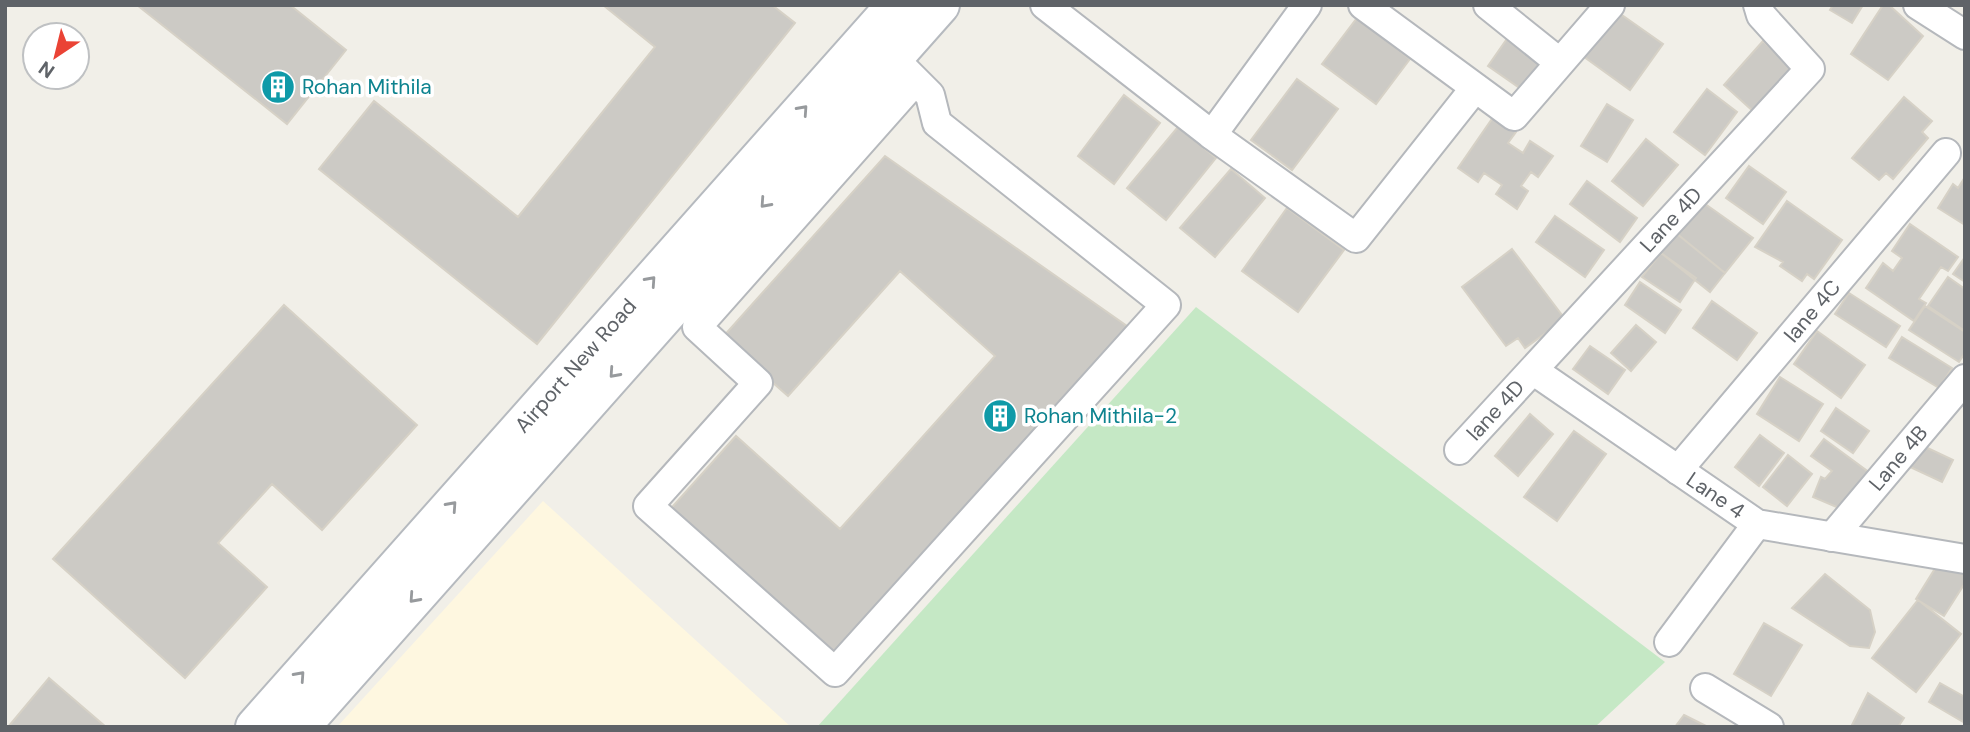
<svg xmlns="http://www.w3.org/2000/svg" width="1970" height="732" viewBox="0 0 1970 732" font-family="'DM Sans',sans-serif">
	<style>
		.commercial { fill: #fef7e0 }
		.green { fill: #c5e8c5 }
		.building { fill: #cccac5; stroke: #d6d1c6; stroke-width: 2 }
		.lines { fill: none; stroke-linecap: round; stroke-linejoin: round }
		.street-casing { stroke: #b5b8bc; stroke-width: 32 }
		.secondary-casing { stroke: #b6babf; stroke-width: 42 }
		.street { stroke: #fff; stroke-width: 28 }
		.secondary { stroke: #fff; stroke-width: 38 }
		.oneway { stroke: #979a9d }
		.labels { text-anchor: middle; stroke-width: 7; stroke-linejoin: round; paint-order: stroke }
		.culture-label { font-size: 21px; fill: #0d838f; stroke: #fff; text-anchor: start }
		.street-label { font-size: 21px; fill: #5f6368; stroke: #fff }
	</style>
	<rect width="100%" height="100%" fill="#f1efe8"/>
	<!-- commercial -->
	<path class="commercial" d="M 543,501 L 791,727 L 337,727 Z"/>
	<!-- green -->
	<path class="green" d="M 1196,307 L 1665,662 L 1595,727 L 817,727 Z"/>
	<!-- building -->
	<path class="building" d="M 137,5 L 290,5 L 346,50 L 287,124 Z
		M 603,5 L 772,5 L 795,23 L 537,344 L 319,169 L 374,101 L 518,217 L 655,47 Z
		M 1833,5 L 1863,5 L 1852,23 L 1830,10 Z
		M 1883,5 L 1889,5 L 1923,36 L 1888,80 L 1851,54 Z
		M 1612,8 L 1663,44 L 1630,90 L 1580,54 Z
		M 1357,18 L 1410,59 L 1376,104 L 1322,64 Z
		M 1509,36 L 1545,61 L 1524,91 L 1488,66 Z
		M 1763,41 L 1793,68 L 1754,112 L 1724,85 Z
		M 1297,79 L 1338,109 L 1292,170 L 1251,140 Z
		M 1707,89 L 1737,112 L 1705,155 L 1674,132 Z
		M 1124,95 L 1160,123 L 1114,184 L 1078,156 Z
		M 1904,97 L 1932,121 L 1922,132 L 1928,138 L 1893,179 L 1886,173 L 1879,180 L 1852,158 Z
		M 1607,104 L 1633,120 L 1607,162 L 1581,146 Z
		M 1494,116 L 1516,132 L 1508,143 L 1523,153 L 1530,141 L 1553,156 L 1538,177 L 1531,172 L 1521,186 L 1528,191 L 1517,209 L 1496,194 L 1502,185 L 1484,173 L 1478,182 L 1458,168 Z
		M 1178,127 L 1216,158 L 1166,220 L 1127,188 Z
		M 1646,139 L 1678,165 L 1643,206 L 1612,181 Z
		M 885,156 L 1134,331 L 843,663 L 665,515 L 736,436 L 840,529 L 995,356 L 900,271 L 788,396 L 722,338 Z
		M 1749,166 L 1786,192 L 1763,224 L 1726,198 Z
		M 1231,169 L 1265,198 L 1215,257 L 1180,228 Z
		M 1965,177 L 1965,225 L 1938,208 L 1953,184 L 1958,188 Z
		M 1587,181 L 1637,218 L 1620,242 L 1570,204 Z
		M 1701,201 L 1753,238 L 1725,273 L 1676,233 Z
		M 1787,201 L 1842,240 L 1814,279 L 1807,274 L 1802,281 L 1780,266 L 1783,262 L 1755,247 Z
		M 1287,208 L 1344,250 L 1298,312 L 1242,271 Z
		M 1555,216 L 1604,250 L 1585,277 L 1536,242 Z
		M 1910,224 L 1958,257 L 1948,271 L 1941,267 L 1919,299 L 1926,303 L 1914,321 L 1866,288 L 1883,263 L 1893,271 L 1902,258 L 1892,251 Z
		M 1676,233 L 1725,273 L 1710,292 L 1661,253 Z
		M 1512,249 L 1565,319 L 1525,348 L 1518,338 L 1506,346 L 1462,287 Z
		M 1661,253 L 1696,278 L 1680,302 L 1642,277 Z
		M 1965,257 L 1965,282 L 1953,274 Z
		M 1948,277 L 1965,289 L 1965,331 L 1928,306 Z
		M 1640,282 L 1681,310 L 1665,333 L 1625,305 Z
		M 1849,293 L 1900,326 L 1886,347 L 1835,314 Z
		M 1712,301 L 1757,333 L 1737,360 L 1693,328 Z
		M 284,305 L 417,425 L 322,530 L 272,484 L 218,543 L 267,587 L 185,678 L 53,559 Z
		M 1925,306 L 1965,332 L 1965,353 L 1959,362 L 1909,330 Z
		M 1636,325 L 1656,342 L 1631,371 L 1611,353 Z
		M 1817,331 L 1865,365 L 1841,398 L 1794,364 Z
		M 1902,337 L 1952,368 L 1939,388 L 1889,358 Z
		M 1590,346 L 1625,370 L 1608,394 L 1573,369 Z
		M 1780,377 L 1823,404 L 1799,441 L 1757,414 Z
		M 1836,408 L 1869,431 L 1853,453 L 1821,431 Z
		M 1530,414 L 1553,434 L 1518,476 L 1495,456 Z
		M 1574,431 L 1606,454 L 1557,521 L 1524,497 Z
		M 1760,435 L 1784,453 L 1759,486 L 1735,467 Z
		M 1824,439 L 1870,473 L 1839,508 L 1813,497 L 1821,477 L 1825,479 L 1832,471 L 1811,456 Z
		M 1919,444 L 1953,460 L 1942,482 L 1908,466 Z
		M 1788,455 L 1812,474 L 1787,506 L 1763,487 Z
		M 1941,559 L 1965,575 L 1965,583 L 1944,616 L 1916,599 Z
		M 1825,574 L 1870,610 L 1875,632 L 1869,648 L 1850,646 L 1792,608 Z
		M 1918,600 L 1961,634 L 1916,692 L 1872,658 Z
		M 1764,623 L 1802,645 L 1771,696 L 1734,674 Z
		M 49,678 L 106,727 L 8,727 Z
		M 1940,683 L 1965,697 L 1965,723 L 1929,702 Z
		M 1868,693 L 1904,718 L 1898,727 L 1851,727 Z
		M 1684,715 L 1708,727 L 1675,727 Z"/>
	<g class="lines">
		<!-- street casing -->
		<g class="street-casing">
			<g id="street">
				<path d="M 1045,5 L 1212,135 L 1356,238 L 1475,88"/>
				<path d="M 1363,5 L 1514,116 L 1610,5"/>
				<path d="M 1488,5 L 1559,62"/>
				<path d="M 1918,5 L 1965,35"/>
				<path d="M 893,58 L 930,95 L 937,123 L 1166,305 L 835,672 L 648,506 L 758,383 L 697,327 L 915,81"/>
				<path d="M 1212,135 L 1307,5"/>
				<path id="s1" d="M 1534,371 L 1757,524 L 1965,559"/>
				<path id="s2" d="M 1459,450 L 1810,69 L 1761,15 L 1758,5"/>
				<path id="s3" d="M 1678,470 L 1946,153"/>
				<path id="s4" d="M 1832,537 L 1965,379"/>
				<path d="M 1669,642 L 1757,524"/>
				<path d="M 1705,688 L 1769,727"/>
			</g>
		</g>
		<!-- secondary casing -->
		<g class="secondary-casing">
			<g id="secondary">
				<path id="s5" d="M 255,727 L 896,5"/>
				<path d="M 300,727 L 940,5"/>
			</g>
		</g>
		<!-- street -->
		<use href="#street" class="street"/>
		<!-- secondary -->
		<use href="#secondary" class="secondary"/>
	</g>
	<!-- one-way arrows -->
	<defs><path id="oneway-chevron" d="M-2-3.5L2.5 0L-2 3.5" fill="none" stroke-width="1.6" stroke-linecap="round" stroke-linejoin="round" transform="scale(1.75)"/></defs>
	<g class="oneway">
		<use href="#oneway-chevron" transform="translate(803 110) rotate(-48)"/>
		<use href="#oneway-chevron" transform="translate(765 203) rotate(132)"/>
		<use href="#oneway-chevron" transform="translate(651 281) rotate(-48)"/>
		<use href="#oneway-chevron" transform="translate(614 373) rotate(132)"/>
		<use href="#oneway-chevron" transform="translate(452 506) rotate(-48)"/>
		<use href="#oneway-chevron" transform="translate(414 598) rotate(132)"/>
		<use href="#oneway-chevron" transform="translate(300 676) rotate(-48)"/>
	</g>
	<!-- icons -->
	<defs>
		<g id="building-disc" transform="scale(1.75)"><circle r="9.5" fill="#0f9aa8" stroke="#fff"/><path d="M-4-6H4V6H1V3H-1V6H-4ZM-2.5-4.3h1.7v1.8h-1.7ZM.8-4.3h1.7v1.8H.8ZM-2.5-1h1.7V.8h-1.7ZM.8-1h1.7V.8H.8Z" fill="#fff"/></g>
	</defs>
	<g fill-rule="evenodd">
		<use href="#building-disc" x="278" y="87"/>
		<use href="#building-disc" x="1000" y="416"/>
	</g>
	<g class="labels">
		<!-- culture labels -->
		<g class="culture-label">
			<text x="302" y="94">Rohan Mithila</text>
			<text x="1024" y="423">Rohan Mithila-2</text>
		</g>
		<!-- street labels -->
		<g class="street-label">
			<text dy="7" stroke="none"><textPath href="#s2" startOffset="313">Lane 4D</textPath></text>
			<text dy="7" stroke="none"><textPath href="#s3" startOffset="208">lane 4C</textPath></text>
			<text dy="7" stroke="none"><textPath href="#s5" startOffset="483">Airport New Road</textPath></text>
			<text dy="7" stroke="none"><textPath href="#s2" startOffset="54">lane 4D</textPath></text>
			<text dy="7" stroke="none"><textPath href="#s4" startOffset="103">Lane 4B</textPath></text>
			<text dy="7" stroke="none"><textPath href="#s1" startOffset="220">Lane 4</textPath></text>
		</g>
	</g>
	<!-- border -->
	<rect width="1970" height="732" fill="none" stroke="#5f6368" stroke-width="14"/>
	<!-- north arrow -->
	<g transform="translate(56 56) rotate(215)"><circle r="33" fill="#ffffff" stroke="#bfc1c3" stroke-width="2"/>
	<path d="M0-5L12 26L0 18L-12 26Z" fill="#ea4335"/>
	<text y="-10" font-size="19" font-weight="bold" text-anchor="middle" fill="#5f6368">N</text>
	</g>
</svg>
